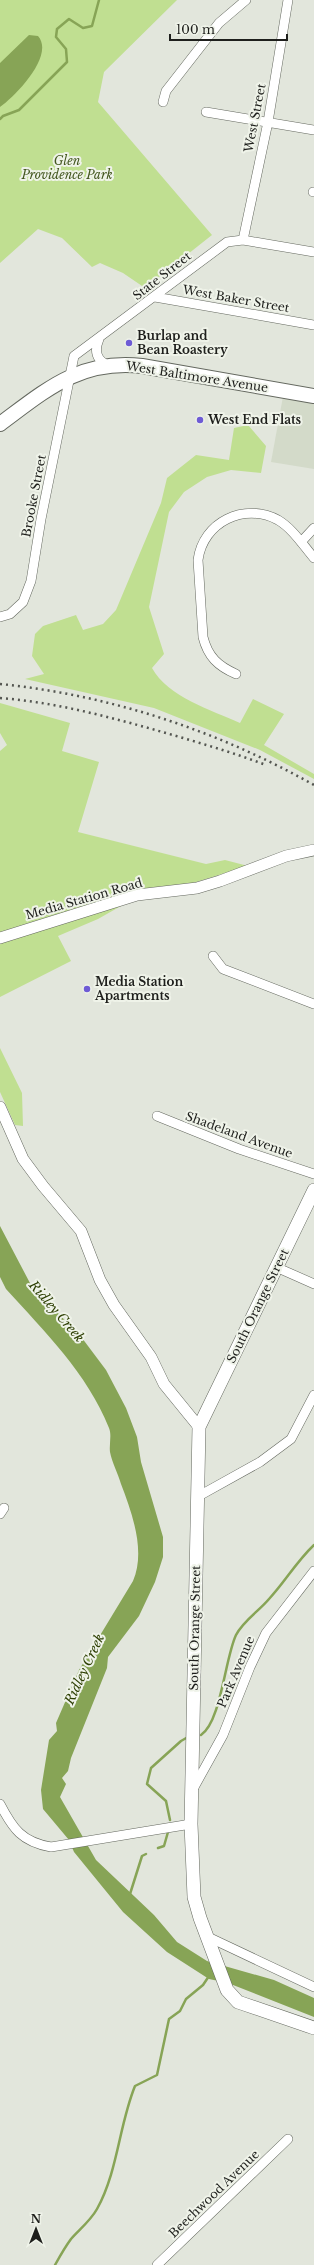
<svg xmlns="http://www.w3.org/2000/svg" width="314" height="2265" viewBox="0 0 314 2265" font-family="'Libre Baskerville',serif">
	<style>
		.built { fill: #d3dac9 }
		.green { fill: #c0df91 }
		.water { fill: #87a456 }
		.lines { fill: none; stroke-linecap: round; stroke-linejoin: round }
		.stream { stroke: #87a456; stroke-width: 2.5 }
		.minor-casing { stroke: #64685f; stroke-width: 10 }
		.tertiary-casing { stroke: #64685f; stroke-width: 12 }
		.secondary-casing { stroke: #64685f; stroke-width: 14 }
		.primary-casing { stroke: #64685f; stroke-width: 16 }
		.minor { stroke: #fff; stroke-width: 9 }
		.tertiary { stroke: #fff; stroke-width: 11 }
		.secondary { stroke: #fff; stroke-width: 13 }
		.primary { stroke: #fff; stroke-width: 14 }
		.rail { stroke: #545651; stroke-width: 2.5; stroke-dasharray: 2 4; stroke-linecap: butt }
		.poi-dot { fill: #6e5bd5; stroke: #eff3e9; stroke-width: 1.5 }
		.labels { text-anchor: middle; stroke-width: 4; stroke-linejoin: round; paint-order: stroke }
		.street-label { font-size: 12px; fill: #1e1f1c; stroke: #eff3e9 }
		.park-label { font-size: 12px; font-style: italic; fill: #43571f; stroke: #eff3e9 }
		.poi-label { font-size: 12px; font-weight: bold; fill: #1e1f1c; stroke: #eff3e9; text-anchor: start }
		.water-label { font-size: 13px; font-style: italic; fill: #2d3f03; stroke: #eff3e9 }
	</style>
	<rect width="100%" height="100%" fill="#e2e6dc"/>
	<!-- built -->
	<path class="built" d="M 284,391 L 314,397 L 314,469 L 271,462 Z"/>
	<!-- green -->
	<path class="green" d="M 0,0 L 177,0 L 104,72 L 98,102 L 212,235 L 145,288 L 123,273 L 100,263 L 92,267 L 62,238 L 38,229 L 0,263 Z
		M 248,425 L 266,446 L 261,473 L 231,470 L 207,477 L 184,492 L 169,512 L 149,607 L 164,654 L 152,668 C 168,697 211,710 240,723 L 253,699 L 284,714 L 264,745 L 314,774 L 314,779 L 260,750 L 154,708 L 25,679 L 44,674 L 32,656 L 35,634 L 43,626 L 76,615 L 83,630 L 103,624 L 116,610 L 161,503 L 167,478 L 196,455 L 229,460 L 234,428 Z
		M 0,703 L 70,723 L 62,751 L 99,762 L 78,832 L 206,864 L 225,860 L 248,866 L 193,883 L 133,891 L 0,933 L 0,751 L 7,745 L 0,733 Z
		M 128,902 L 98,919 L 58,936 L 71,961 L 0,997 L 0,942 Z
		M 0,1048 L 22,1093 L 23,1126 L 15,1125 L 0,1092 Z"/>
	<!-- water -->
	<path class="water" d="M 29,35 L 38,36 C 55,55 16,96 0,107 L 0,63 Z
		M 0,1226 L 31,1285 L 82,1338 L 106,1370 L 126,1408 L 137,1437 L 141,1462 L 163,1537 L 163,1557 L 155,1582 L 139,1616 L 108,1657 L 107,1668 L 71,1758 L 68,1771 L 62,1778 L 66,1784 L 60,1797 L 96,1860 L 154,1915 L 177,1942 L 207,1961 L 274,1980 L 314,1998 L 314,2017 L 228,1983 L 209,1979 L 167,1952 L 123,1912 L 74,1852 L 69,1840 L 43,1809 L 41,1790 L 49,1740 L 57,1731 L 56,1723 L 79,1670 L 133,1581 C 146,1551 132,1513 121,1484 C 118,1473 112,1463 110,1452 C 109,1444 112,1435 109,1428 C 87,1373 45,1332 6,1289 L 0,1277 Z"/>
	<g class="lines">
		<!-- stream -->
		<path class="stream" d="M 0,119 L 3,116 L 19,110 L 67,62 L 66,49 L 56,37 L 57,29 L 69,19 L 83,28 L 92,26 L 99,0
			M 201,1735 C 221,1722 225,1658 236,1635 C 243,1621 259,1611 269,1599 C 285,1582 296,1562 314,1545
			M 170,1820 L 166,1801 L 147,1784 L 151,1768 L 181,1741 L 188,1737
			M 158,1848 L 164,1846 L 168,1832
			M 130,1894 L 142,1856 L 146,1854
			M 55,2265 C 60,2256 65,2247 71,2239 C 80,2229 91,2220 97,2209 C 118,2171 119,2125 135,2086 L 157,2075 L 169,2019 L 180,2011 L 186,1999 L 203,1985 L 209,1976"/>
		<!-- minor casing -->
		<g class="minor-casing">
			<path id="minor" d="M 163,102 L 166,91 L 219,23 L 246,0
				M 206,112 L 314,130
				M 313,192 L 314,192
				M 243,240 L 268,122 L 288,0
				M 155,297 L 314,325
				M 99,339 C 94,351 96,360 109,366
				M 301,542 L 314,528
				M 0,617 L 10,614 L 23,602 L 31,581 L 41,519 L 74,356 L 227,242 L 243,240 L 314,252
				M 236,674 C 218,666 208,657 203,637 L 198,560 C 203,522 244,502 278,520 C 292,528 303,545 314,558
				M 213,956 L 223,969 L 314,1004
				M 157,1116 L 239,1149 L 314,1174
				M 278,1268 L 314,1284
				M 197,1497 L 260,1462 L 291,1439 L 314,1395
				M 0,1514 L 4,1508
				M 193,1789 L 223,1735 L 250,1667 L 266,1633 L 314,1571
				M 0,1804 C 13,1829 22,1842 51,1847 L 191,1824
				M 206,1936 L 314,1987
				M 157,2265 L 288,2139"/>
		</g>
		<!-- tertiary casing -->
		<g class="tertiary-casing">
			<path id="tertiary" d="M 0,938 L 137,895 L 197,888 L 220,881 L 286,856 L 314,850
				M 0,1107 L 23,1159 L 43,1186 L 81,1231 L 100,1280 L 114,1305 L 151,1357 L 164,1384 L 199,1427"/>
		</g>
		<!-- secondary casing -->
		<g class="secondary-casing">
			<path id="secondary" d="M 314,1190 L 199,1427 L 191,1824 L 194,1897 L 200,1918 L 227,1990 L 238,2002 L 314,2028"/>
		</g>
		<!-- primary casing -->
		<g class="primary-casing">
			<path id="primary" d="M 0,424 C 46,390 80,359 142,366 L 314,396"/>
		</g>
		<!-- minor -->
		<use href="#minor" class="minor"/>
		<!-- tertiary -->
		<use href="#tertiary" class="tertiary"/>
		<!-- secondary -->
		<use href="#secondary" class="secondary"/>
		<!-- primary -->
		<use href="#primary" class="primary"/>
		<!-- rail -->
		<path class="rail" d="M 0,684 C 110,695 218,731 314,785
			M 0,698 C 52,702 102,715 152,729 C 190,740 229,751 266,765"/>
	</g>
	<!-- markers -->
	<g class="poi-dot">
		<circle cx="129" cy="343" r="4"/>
		<circle cx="200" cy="420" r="4"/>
		<circle cx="87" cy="989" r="4"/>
	</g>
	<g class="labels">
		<!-- street labels -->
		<g class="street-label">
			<text transform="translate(255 118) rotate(-79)" y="4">West Street</text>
			<text transform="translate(162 276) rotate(-38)" y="4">State Street</text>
			<text transform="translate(236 299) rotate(10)" y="4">West Baker Street</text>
			<text transform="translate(197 377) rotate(9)" y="4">West Baltimore Avenue</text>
			<text transform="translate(34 496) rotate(-79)" y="4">Brooke Street</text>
			<text transform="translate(84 899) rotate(-16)" y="4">Media Station Road</text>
			<text transform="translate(239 1135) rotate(20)" y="4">Shadeland Avenue</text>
			<text transform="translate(258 1306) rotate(-64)" y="4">South Orange Street</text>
			<text transform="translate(195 1628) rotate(-89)" y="4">South Orange Street</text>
			<text transform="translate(236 1672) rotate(-67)" y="4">Park Avenue</text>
			<text transform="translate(214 2194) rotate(-44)" y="4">Beechwood Avenue</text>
		</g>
		<!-- park labels -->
		<g class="park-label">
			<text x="67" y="165">Glen<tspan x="67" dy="14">Providence Park</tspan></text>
		</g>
		<!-- poi labels -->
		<g class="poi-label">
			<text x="137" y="340">Burlap and<tspan x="137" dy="14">Bean Roastery</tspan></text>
			<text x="208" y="424">West End Flats</text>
			<text x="95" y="986">Media Station<tspan x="95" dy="14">Apartments</tspan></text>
		</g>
		<!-- water labels -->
		<g class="water-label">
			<text transform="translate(57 1311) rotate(49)" y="5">Ridley Creek</text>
			<text transform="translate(84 1669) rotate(-65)" y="5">Ridley Creek</text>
		</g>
	</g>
	<!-- north arrow -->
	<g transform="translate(36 2229)" stroke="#eff3e9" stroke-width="3" paint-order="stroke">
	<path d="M0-3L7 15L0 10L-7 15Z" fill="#1e1f1c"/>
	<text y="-6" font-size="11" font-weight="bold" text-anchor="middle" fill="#1e1f1c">N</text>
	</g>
	<!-- scale -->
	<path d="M170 34v6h117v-6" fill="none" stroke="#1e1f1c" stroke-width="2"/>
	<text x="176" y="34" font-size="12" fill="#1e1f1c" stroke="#eff3e9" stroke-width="3" paint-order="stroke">100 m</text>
</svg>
